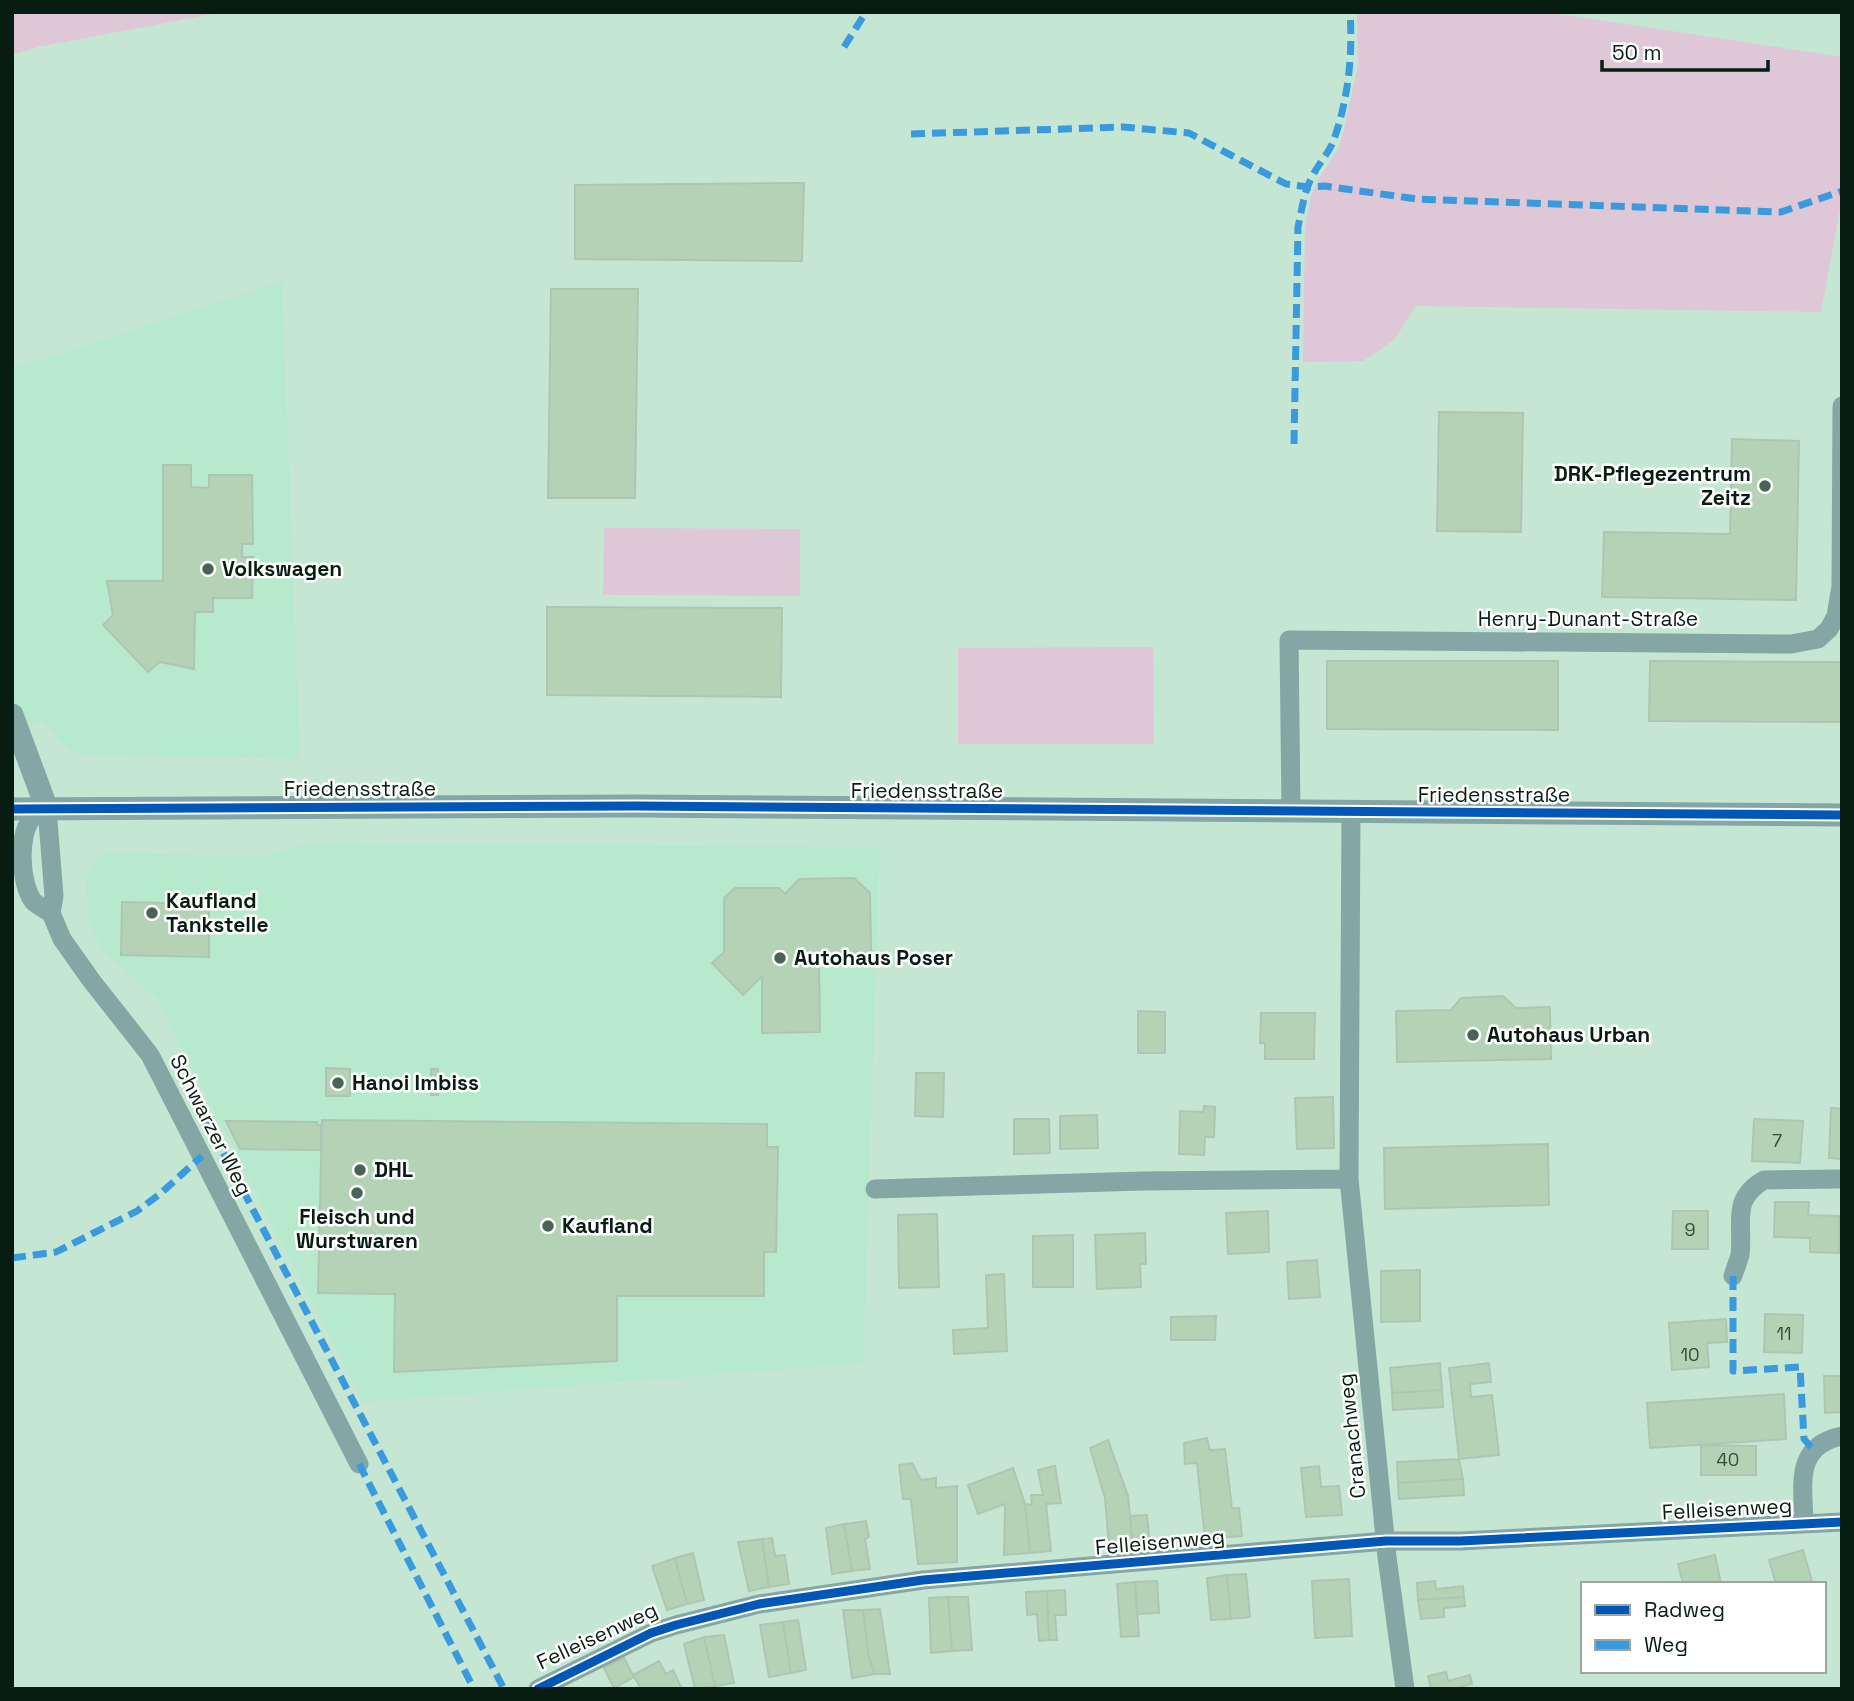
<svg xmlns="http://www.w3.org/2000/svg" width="1854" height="1701" viewBox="0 0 1854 1701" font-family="'Space Grotesk',sans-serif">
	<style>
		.built { fill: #b7e9cd }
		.green { fill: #dec7d7 }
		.building { fill: #b4d3b6; stroke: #afc5b4; stroke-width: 2 }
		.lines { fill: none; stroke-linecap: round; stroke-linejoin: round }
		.minor { stroke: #84a6a5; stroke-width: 19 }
		.tertiary { stroke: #84a6a5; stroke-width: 23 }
		.quiet { stroke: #399bde; stroke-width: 7; stroke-dasharray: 14 7; stroke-linecap: butt }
		.cycleway-casing { stroke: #fff; stroke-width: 13 }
		.cycleway { stroke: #0057b8; stroke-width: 9 }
		.poi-dot { fill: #4a6356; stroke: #fff; stroke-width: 2.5 }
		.labels { text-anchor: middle; stroke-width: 5; stroke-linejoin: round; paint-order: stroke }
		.number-label { font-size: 18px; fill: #324a3b }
		.poi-label { font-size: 21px; font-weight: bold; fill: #071d12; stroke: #fff; text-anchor: start }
		.street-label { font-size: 21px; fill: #071d12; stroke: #fff }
	</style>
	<rect width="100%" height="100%" fill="#c6e6d4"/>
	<!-- built -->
	<path class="built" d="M 282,282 L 300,759 L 90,755 L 68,749 L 43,721 L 12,733 L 12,369 Z
		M 305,844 L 880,847 L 863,1363 L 363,1402 L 157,999 L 102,949 L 88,919 L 86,878 L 99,856 L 105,853 L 267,856 Z"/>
	<!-- green -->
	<path class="green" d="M 12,12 L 223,12 L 38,47 L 12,55 Z
		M 1357,12 L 1547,12 L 1842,57 L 1842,198 L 1821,312 L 1416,306 L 1394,340 L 1363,361 L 1303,362 L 1305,228 L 1311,196 L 1318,180 L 1339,147 L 1344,129 L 1358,65 Z
		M 604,528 L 800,529 L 800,596 L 603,595 Z
		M 1153,647 L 1154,744 L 958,744 L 958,648 Z"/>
	<!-- building -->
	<path class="building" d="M 804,183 L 802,261 L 575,259 L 575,185 Z
		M 551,289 L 638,289 L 635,498 L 548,498 Z
		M 1439,412 L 1523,413 L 1521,532 L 1437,531 Z
		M 1732,439 L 1799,441 L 1796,600 L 1602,597 L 1604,532 L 1730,534 Z
		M 163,465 L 191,465 L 191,487 L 209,488 L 209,475 L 252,475 L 253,544 L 242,544 L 242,557 L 253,557 L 252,598 L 213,598 L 213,612 L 195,612 L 194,669 L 160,662 L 148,672 L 103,625 L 113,615 L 107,581 L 163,581 Z
		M 547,607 L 782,608 L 781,697 L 547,695 Z
		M 1327,661 L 1558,661 L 1558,730 L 1327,729 Z
		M 1650,661 L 1842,662 L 1842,722 L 1649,721 Z
		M 854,878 L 870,893 L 871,952 L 842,952 L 842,964 L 819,964 L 820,1032 L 762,1033 L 762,976 L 743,995 L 712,963 L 724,952 L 724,898 L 735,888 L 779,888 L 785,894 L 799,879 Z
		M 122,902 L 209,904 L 209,957 L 121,955 Z
		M 1503,996 L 1516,1008 L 1550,1007 L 1551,1059 L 1397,1062 L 1396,1011 L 1451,1010 L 1461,998 Z
		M 1138,1011 L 1165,1012 L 1165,1053 L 1138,1053 Z
		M 1261,1013 L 1315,1013 L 1314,1059 L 1265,1059 L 1265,1043 L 1260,1043 Z
		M 326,1068 L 350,1069 L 350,1096 L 326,1096 Z
		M 431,1069 L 438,1069 L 438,1095 L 431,1095 Z
		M 916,1073 L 944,1073 L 943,1117 L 915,1116 Z
		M 1333,1097 L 1334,1148 L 1297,1149 L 1295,1098 Z
		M 1204,1106 L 1215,1107 L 1214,1137 L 1205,1137 L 1204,1155 L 1179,1154 L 1180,1111 L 1203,1112 Z
		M 1831,1108 L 1842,1109 L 1842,1159 L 1829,1158 Z
		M 1097,1115 L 1098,1148 L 1060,1149 L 1060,1116 Z
		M 1014,1119 L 1049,1119 L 1050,1153 L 1014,1154 Z
		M 1754,1119 L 1803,1121 L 1800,1163 L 1752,1161 Z
		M 322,1120 L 767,1124 L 767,1147 L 778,1147 L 777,1200 L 776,1252 L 764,1252 L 764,1296 L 617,1296 L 617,1361 L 394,1372 L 395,1294 L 318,1293 Z
		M 226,1121 L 317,1122 L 317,1125 L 321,1125 L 321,1150 L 240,1149 Z
		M 1548,1144 L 1549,1205 L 1385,1209 L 1384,1148 Z
		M 1775,1202 L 1809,1202 L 1808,1215 L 1839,1216 L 1839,1253 L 1810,1252 L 1810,1238 L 1774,1237 Z
		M 1268,1211 L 1269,1252 L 1228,1254 L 1226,1213 Z
		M 1673,1211 L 1708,1211 L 1708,1249 L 1672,1249 Z
		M 937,1214 L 939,1287 L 899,1288 L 898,1215 Z
		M 1145,1233 L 1146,1264 L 1140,1264 L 1141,1287 L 1097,1289 L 1095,1235 Z
		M 1073,1235 L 1073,1287 L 1033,1287 L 1033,1236 Z
		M 1317,1260 L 1320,1297 L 1289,1299 L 1287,1262 Z
		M 1420,1270 L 1420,1321 L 1381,1322 L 1381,1271 Z
		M 1004,1274 L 1007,1351 L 954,1354 L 953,1330 L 988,1328 L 986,1275 Z
		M 1765,1314 L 1803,1315 L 1802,1353 L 1764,1352 Z
		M 1216,1316 L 1215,1340 L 1171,1340 L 1171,1317 Z
		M 1726,1319 L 1727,1342 L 1707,1343 L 1709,1367 L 1672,1370 L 1669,1323 Z
		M 1440,1363 L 1442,1390 L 1392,1393 L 1390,1368 Z
		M 1489,1363 L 1491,1382 L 1470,1384 L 1471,1397 L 1492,1395 L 1499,1455 L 1459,1459 L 1449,1368 Z
		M 1824,1376 L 1842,1376 L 1842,1412 L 1825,1413 Z
		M 1442,1390 L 1443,1407 L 1393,1410 L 1392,1393 Z
		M 1784,1394 L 1786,1439 L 1650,1448 L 1647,1403 Z
		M 1207,1438 L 1210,1450 L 1225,1449 L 1232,1508 L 1239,1508 L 1242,1536 L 1205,1539 L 1197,1463 L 1185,1464 L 1184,1443 Z
		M 1108,1440 L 1128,1496 L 1133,1546 L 1109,1548 L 1105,1498 L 1090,1448 Z
		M 1701,1445 L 1756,1446 L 1756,1475 L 1701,1475 Z
		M 1459,1459 L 1463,1479 L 1398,1483 L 1397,1462 Z
		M 912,1463 L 921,1480 L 936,1478 L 936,1488 L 957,1486 L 957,1562 L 918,1564 L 911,1499 L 903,1499 L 899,1465 Z
		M 1055,1466 L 1061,1503 L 1046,1504 L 1051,1551 L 1030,1553 L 1025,1504 L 1032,1505 L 1031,1495 L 1043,1495 L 1038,1470 Z
		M 1319,1466 L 1321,1487 L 1339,1486 L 1342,1515 L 1306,1517 L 1301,1468 Z
		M 1013,1468 L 1025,1504 L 1030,1553 L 1004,1555 L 1005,1504 L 978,1514 L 968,1485 Z
		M 1463,1479 L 1464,1495 L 1399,1499 L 1398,1483 Z
		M 1147,1515 L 1150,1544 L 1133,1546 L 1130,1516 Z
		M 866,1521 L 869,1537 L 865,1539 L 870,1569 L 852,1571 L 844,1524 Z
		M 844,1524 L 852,1571 L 832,1574 L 826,1528 Z
		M 772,1538 L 775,1556 L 785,1555 L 789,1584 L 769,1587 L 762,1539 Z
		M 762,1539 L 769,1587 L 749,1591 L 738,1542 Z
		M 1803,1550 L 1812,1581 L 1803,1584 L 1776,1584 L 1769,1560 Z
		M 693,1553 L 704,1600 L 687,1604 L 675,1558 Z
		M 1715,1555 L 1721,1583 L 1683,1584 L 1678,1564 Z
		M 675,1558 L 687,1604 L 667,1610 L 652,1566 Z
		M 1246,1574 L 1250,1617 L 1231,1619 L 1227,1575 Z
		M 1227,1575 L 1231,1619 L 1211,1620 L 1207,1578 Z
		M 1349,1579 L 1352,1636 L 1315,1638 L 1312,1581 Z
		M 1157,1581 L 1159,1613 L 1137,1614 L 1135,1582 Z
		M 1435,1581 L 1436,1589 L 1463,1586 L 1464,1597 L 1418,1600 L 1417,1583 Z
		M 1135,1582 L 1139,1636 L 1121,1637 L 1117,1584 Z
		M 1065,1590 L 1066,1615 L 1055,1615 L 1057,1640 L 1049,1640 L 1047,1591 Z
		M 1047,1591 L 1049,1640 L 1039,1641 L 1037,1614 L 1027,1615 L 1026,1592 Z
		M 948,1597 L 952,1651 L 931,1653 L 929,1598 Z
		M 948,1597 L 968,1597 L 972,1650 L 952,1651 Z
		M 1464,1597 L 1465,1606 L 1444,1608 L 1444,1617 L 1421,1619 L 1418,1600 Z
		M 880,1609 L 890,1674 L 875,1674 L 869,1658 L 863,1610 Z
		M 843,1610 L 863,1610 L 869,1658 L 875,1674 L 852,1678 Z
		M 798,1620 L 806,1670 L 791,1673 L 783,1622 Z
		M 783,1622 L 791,1673 L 769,1677 L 760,1625 Z
		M 724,1635 L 734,1683 L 715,1686 L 704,1637 Z
		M 704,1637 L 715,1686 L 695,1689 L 684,1644 Z
		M 624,1658 L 634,1677 L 614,1688 L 604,1668 Z
		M 659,1661 L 666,1674 L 673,1670 L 682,1689 L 638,1689 L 640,1687 L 633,1675 Z
		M 1446,1672 L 1448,1681 L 1470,1675 L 1472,1684 L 1452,1689 L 1431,1689 L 1428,1676 Z"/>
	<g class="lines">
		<!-- minor -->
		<path class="minor" d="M 1291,811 L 1289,640 L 1791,644 L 1818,639 L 1829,629 L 1836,616 L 1841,586 L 1842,406
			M 1351,812 L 1349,1179 L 1387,1557 L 1405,1689
			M 51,913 C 45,909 38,906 33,901 C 20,883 17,834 33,817 C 37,814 43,811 47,809 L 54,896 L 51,913 L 62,939 L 91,980 L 150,1055 L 359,1464
			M 875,1189 L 1144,1181 L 1349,1179
			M 1733,1276 C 1735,1269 1738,1262 1740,1255 C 1744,1223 1730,1200 1764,1180 L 1842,1179
			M 1804,1522 C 1803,1484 1794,1446 1842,1436
			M 538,1689 L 651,1633 L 676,1625 L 759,1604 L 923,1580 L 1386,1541 L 1460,1541 L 1842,1522"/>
		<!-- tertiary -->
		<path class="tertiary" d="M 12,715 L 47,809
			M 12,809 L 636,806 L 1842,815"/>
		<!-- quiet -->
		<path class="quiet" d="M 844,47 L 866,12
			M 911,134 L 1123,127 L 1189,133 L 1286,184 L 1308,187 L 1324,186 L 1417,199 L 1781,212 L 1842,191
			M 1294,444 L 1298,227 C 1302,209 1304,191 1313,175 C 1319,163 1328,154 1333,142 C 1348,101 1353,56 1350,12
			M 204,1116 L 504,1689
			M 12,1258 L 56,1252 L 137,1211 L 160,1194 L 202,1156
			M 1733,1276 L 1733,1371 L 1800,1367 L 1804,1439 L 1813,1449
			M 359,1464 L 474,1689"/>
		<!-- cycleway casing -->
		<g class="cycleway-casing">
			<path id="cycleway" d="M 12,809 L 636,806 L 1842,815
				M 538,1689 L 651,1633 L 676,1625 L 759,1604 L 923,1580 L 1386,1541 L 1460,1541 L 1842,1522"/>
		</g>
		<!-- cycleway -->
		<use href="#cycleway" class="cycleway"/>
	</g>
	<!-- markers -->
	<g class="poi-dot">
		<circle cx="1765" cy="486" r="7"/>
		<circle cx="208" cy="569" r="7"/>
		<circle cx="152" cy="913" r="7"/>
		<circle cx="780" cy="958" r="7"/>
		<circle cx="1473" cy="1035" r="7"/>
		<circle cx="338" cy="1083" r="7"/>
		<circle cx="360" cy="1170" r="7"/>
		<circle cx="357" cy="1193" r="7"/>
		<circle cx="548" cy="1226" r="7"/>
	</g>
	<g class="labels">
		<!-- number labels -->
		<g class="number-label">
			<text x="1777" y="1147">7</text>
			<text x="1690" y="1236">9</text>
			<text x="1784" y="1340">11</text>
			<text x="1690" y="1361">10</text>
			<text x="1728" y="1466">40</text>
		</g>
		<!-- poi labels -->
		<g class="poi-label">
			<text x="1751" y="481" text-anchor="end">DRK-Pflegezentrum<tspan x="1751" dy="24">Zeitz</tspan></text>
			<text x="222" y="576">Volkswagen</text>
			<text x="166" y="908">Kaufland<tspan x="166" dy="24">Tankstelle</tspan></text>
			<text x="794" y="965">Autohaus Poser</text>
			<text x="1487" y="1042">Autohaus Urban</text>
			<text x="352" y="1090">Hanoi Imbiss</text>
			<text x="374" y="1177">DHL</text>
			<text x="357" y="1224" text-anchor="middle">Fleisch und<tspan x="357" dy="24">Wurstwaren</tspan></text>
			<text x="562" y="1233">Kaufland</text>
		</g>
		<!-- street labels -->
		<g class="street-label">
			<text x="1588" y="626">Henry-Dunant-Straße</text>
			<text x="360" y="796">Friedensstraße</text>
			<text x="927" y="798">Friedensstraße</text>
			<text x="1494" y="802">Friedensstraße</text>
			<text transform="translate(211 1125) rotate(63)" y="7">Schwarzer Weg</text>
			<text transform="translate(1352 1436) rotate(-96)" y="7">Cranachweg</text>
			<text transform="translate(1727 1509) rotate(-3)" y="7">Felleisenweg</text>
			<text transform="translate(1160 1542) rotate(-5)" y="7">Felleisenweg</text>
			<text transform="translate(597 1636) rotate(-25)" y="7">Felleisenweg</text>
		</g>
	</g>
	<!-- border -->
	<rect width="1854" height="1701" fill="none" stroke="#071d12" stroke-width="28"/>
	<!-- legend -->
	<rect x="1581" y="1582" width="245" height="91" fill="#ffffff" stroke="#9ca5a0" stroke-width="2"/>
	<rect x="1595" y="1605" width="35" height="10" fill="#0057b8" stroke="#9ca5a0" stroke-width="2"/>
	<text x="1644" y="1617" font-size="21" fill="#071d12">Radweg</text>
	<rect x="1595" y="1640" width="35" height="10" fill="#399bde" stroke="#9ca5a0" stroke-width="2"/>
	<text x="1644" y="1652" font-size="21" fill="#071d12">Weg</text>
	<!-- scale -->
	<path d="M1602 60v10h166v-10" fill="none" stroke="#071d12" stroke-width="3.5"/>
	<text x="1612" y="60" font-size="21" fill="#071d12" stroke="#ffffff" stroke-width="5" paint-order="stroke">50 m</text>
</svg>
